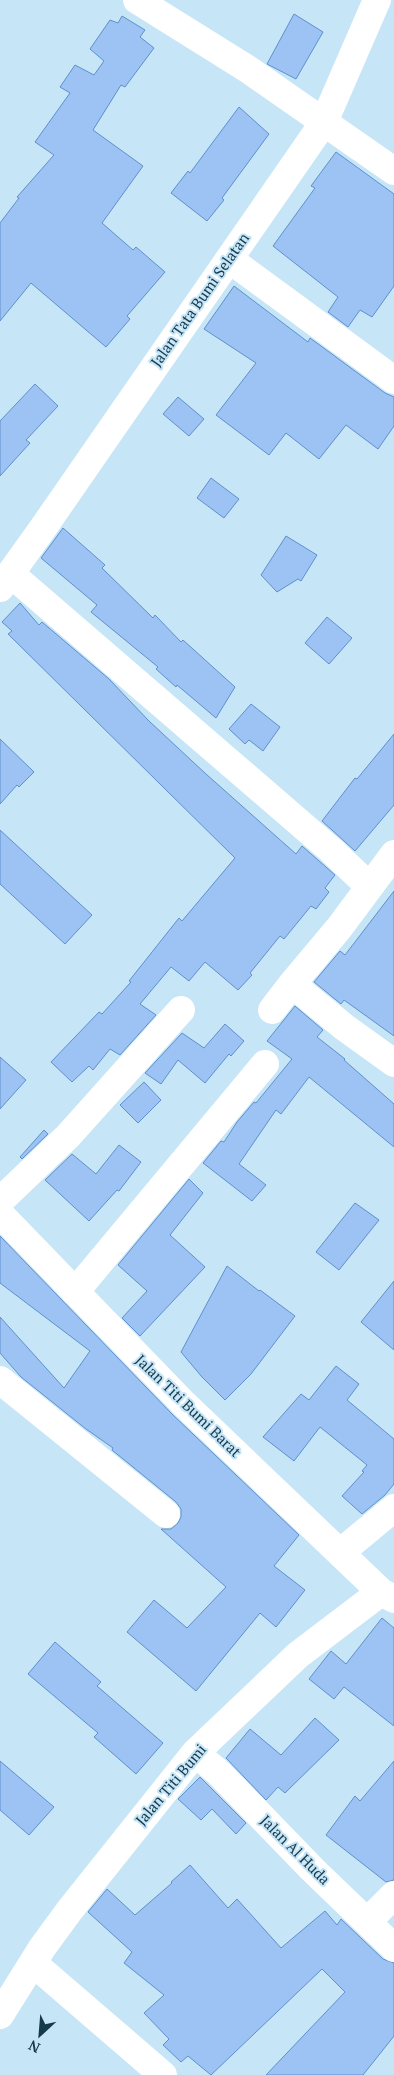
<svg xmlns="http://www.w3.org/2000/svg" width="394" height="2075" viewBox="0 0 394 2075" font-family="'PT Serif',serif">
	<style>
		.building { fill: #9cc3f3; stroke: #5e90cc }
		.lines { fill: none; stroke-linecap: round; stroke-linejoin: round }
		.minor { stroke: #fff; stroke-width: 28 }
		.labels { text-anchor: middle; stroke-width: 4; stroke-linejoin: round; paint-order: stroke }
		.street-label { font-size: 15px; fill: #153a4c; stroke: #c6e6f8 }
	</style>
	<rect width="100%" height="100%" fill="#c6e6f8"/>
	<!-- building -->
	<path class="building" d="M 294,14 L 323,32 L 296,79 L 267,64 Z
		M 122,16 L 145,30 L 140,37 L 154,48 L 125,87 L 121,85 L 93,130 L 143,166 L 102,223 L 133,250 L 136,247 L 165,272 L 127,316 L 130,319 L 106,347 L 31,283 L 0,321 L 0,223 L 19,198 L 17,197 L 54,155 L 35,142 L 70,93 L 60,87 L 75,65 L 94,75 L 104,61 L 90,49 L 110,20 L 118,23 Z
		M 239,107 L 269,134 L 222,198 L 224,200 L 207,221 L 171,193 L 188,171 L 190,173 Z
		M 336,152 L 394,194 L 394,286 L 372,317 L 360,310 L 348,327 L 328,312 L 338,297 L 273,246 L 315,188 L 311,186 Z
		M 234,286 L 308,342 L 310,338 L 385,393 L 394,397 L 394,426 L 378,449 L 346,425 L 319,459 L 286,433 L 269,455 L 216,415 L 256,363 L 204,329 Z
		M 35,384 L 58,406 L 26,440 L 30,443 L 0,476 L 0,421 Z
		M 178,397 L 204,419 L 189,436 L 163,414 Z
		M 211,478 L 239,499 L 224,518 L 197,498 Z
		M 63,528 L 105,565 L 102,568 L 153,618 L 155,615 L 181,642 L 183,640 L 235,687 L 216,718 L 177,685 L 176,687 L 156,669 L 158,667 L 91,612 L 97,605 L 41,558 Z
		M 286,536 L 317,555 L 301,581 L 298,579 L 277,592 L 261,575 Z
		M 20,603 L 39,625 L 42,622 L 109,679 L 149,721 L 206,774 L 296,854 L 302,846 L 335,875 L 325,888 L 329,892 L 316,909 L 311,906 L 284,939 L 280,936 L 250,973 L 252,975 L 238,990 L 205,962 L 189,981 L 171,967 L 140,1004 L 156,1015 L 120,1055 L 110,1049 L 93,1070 L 89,1066 L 72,1082 L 51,1062 L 99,1012 L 102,1014 L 131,982 L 129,981 L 179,918 L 182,921 L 235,858 L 8,634 L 12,631 L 2,622 Z
		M 327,617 L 352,638 L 329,664 L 305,643 Z
		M 251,704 L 280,727 L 263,751 L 249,740 L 245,744 L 229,729 Z
		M 394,734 L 394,805 L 355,851 L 322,821 L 355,778 L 357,779 Z
		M 0,739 L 34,772 L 19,787 L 17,785 L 0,804 Z
		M 0,830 L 92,915 L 65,944 L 0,884 Z
		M 394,891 L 394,1036 L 344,1000 L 341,1004 L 314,982 L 340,951 L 345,955 Z
		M 295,1006 L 323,1030 L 317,1037 L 345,1059 L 344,1060 L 394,1104 L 394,1147 L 309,1077 L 281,1114 L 276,1110 L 239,1164 L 266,1185 L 252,1201 L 203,1163 L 221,1141 L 224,1142 L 237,1122 L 254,1102 L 256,1103 L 292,1059 L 267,1041 Z
		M 225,1024 L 244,1041 L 231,1056 L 229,1054 L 205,1083 L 178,1060 L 161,1084 L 145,1073 L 182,1033 L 204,1048 Z
		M 0,1057 L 26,1080 L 0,1109 Z
		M 144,1082 L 161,1100 L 138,1123 L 120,1105 Z
		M 44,1130 L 48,1134 L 22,1159 L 20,1157 Z
		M 119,1145 L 141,1162 L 119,1191 L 117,1190 L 89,1221 L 45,1180 L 72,1154 L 96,1174 Z
		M 189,1179 L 203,1193 L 170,1235 L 205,1267 L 140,1336 L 122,1318 L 147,1291 L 118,1265 Z
		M 355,1203 L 379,1220 L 339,1270 L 316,1252 Z
		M 0,1236 L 173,1415 L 299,1535 L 274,1566 L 305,1590 L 276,1627 L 260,1613 L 196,1691 L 127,1632 L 154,1600 L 187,1628 L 226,1587 L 161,1529 L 171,1529 L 178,1523 L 181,1517 L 181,1509 L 176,1502 L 112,1450 L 113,1448 L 86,1429 L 21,1377 L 0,1353 L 0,1317 L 64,1388 L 90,1351 L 0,1283 Z
		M 227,1266 L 259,1291 L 260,1290 L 295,1316 L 251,1374 L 225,1400 L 202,1377 L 181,1352 Z
		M 394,1281 L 394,1350 L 361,1322 Z
		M 336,1366 L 359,1384 L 347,1400 L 394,1439 L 394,1484 L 385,1495 L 362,1514 L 342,1496 L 364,1472 L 362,1471 L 367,1465 L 320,1427 L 294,1461 L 263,1437 L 301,1394 L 309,1400 Z
		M 382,1618 L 394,1628 L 394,1726 L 344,1687 L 334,1699 L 309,1679 L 331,1651 L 346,1664 Z
		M 55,1642 L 101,1682 L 97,1686 L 163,1743 L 136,1774 L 94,1737 L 98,1733 L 28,1674 Z
		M 315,1718 L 339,1740 L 285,1793 L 278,1787 L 266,1800 L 226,1758 L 250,1729 L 281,1755 Z
		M 0,1761 L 54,1807 L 29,1835 L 0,1810 Z
		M 394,1761 L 394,1880 L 386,1882 L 326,1835 L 355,1796 L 360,1801 Z
		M 200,1777 L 246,1823 L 236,1834 L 212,1809 L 201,1820 L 178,1799 Z
		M 190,1865 L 228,1908 L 237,1899 L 281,1948 L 325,1911 L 337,1925 L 341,1919 L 383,1959 L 394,1963 L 394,2036 L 363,2075 L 266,2075 L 345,1992 L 322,1969 L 211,2075 L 188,2056 L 181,2062 L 163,2045 L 169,2039 L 144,2013 L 164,1995 L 124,1963 L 132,1952 L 88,1912 L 107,1889 L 135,1915 L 172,1883 L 171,1882 Z"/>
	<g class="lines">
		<!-- minor -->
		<path class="minor" d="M 137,0 L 249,70 L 394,171
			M 229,259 L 394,380
			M 11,574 L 331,850 L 369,886
			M 0,588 L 43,528 L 324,122 L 377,0
			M 394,854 L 339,928 L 292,984 L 344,1027 L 394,1063
			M 272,1010 L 292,984
			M 0,1201 L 68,1136 L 181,1010
			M 0,1214 L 184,1404 L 381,1592 L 394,1599
			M 75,1292 L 265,1064
			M 0,1380 L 166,1514
			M 341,1552 L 394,1508
			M 195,1753 L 218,1772 L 313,1870 L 394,1948
			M 368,1921 L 394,1895
			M 33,1963 L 163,2075
			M 0,2015 L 42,1948 L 69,1911 L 195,1753 L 298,1655 L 381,1592"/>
	</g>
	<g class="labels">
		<!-- street labels -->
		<g class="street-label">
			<text transform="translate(200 300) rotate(-55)" y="5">Jalan Tata Bumi Selatan</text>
			<text transform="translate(188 1406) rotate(44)" y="5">Jalan Titi Bumi Barat</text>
			<text transform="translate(171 1785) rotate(-50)" y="5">Jalan Titi Bumi</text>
			<text transform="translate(295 1850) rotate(45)" y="5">Jalan Al Huda</text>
		</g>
	</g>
	<!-- north arrow -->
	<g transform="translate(40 2035) rotate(206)" stroke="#c6e6f8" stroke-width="4" paint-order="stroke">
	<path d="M0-4L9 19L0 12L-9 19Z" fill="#153a4c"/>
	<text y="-8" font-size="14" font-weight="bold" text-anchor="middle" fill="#153a4c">N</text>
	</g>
</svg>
